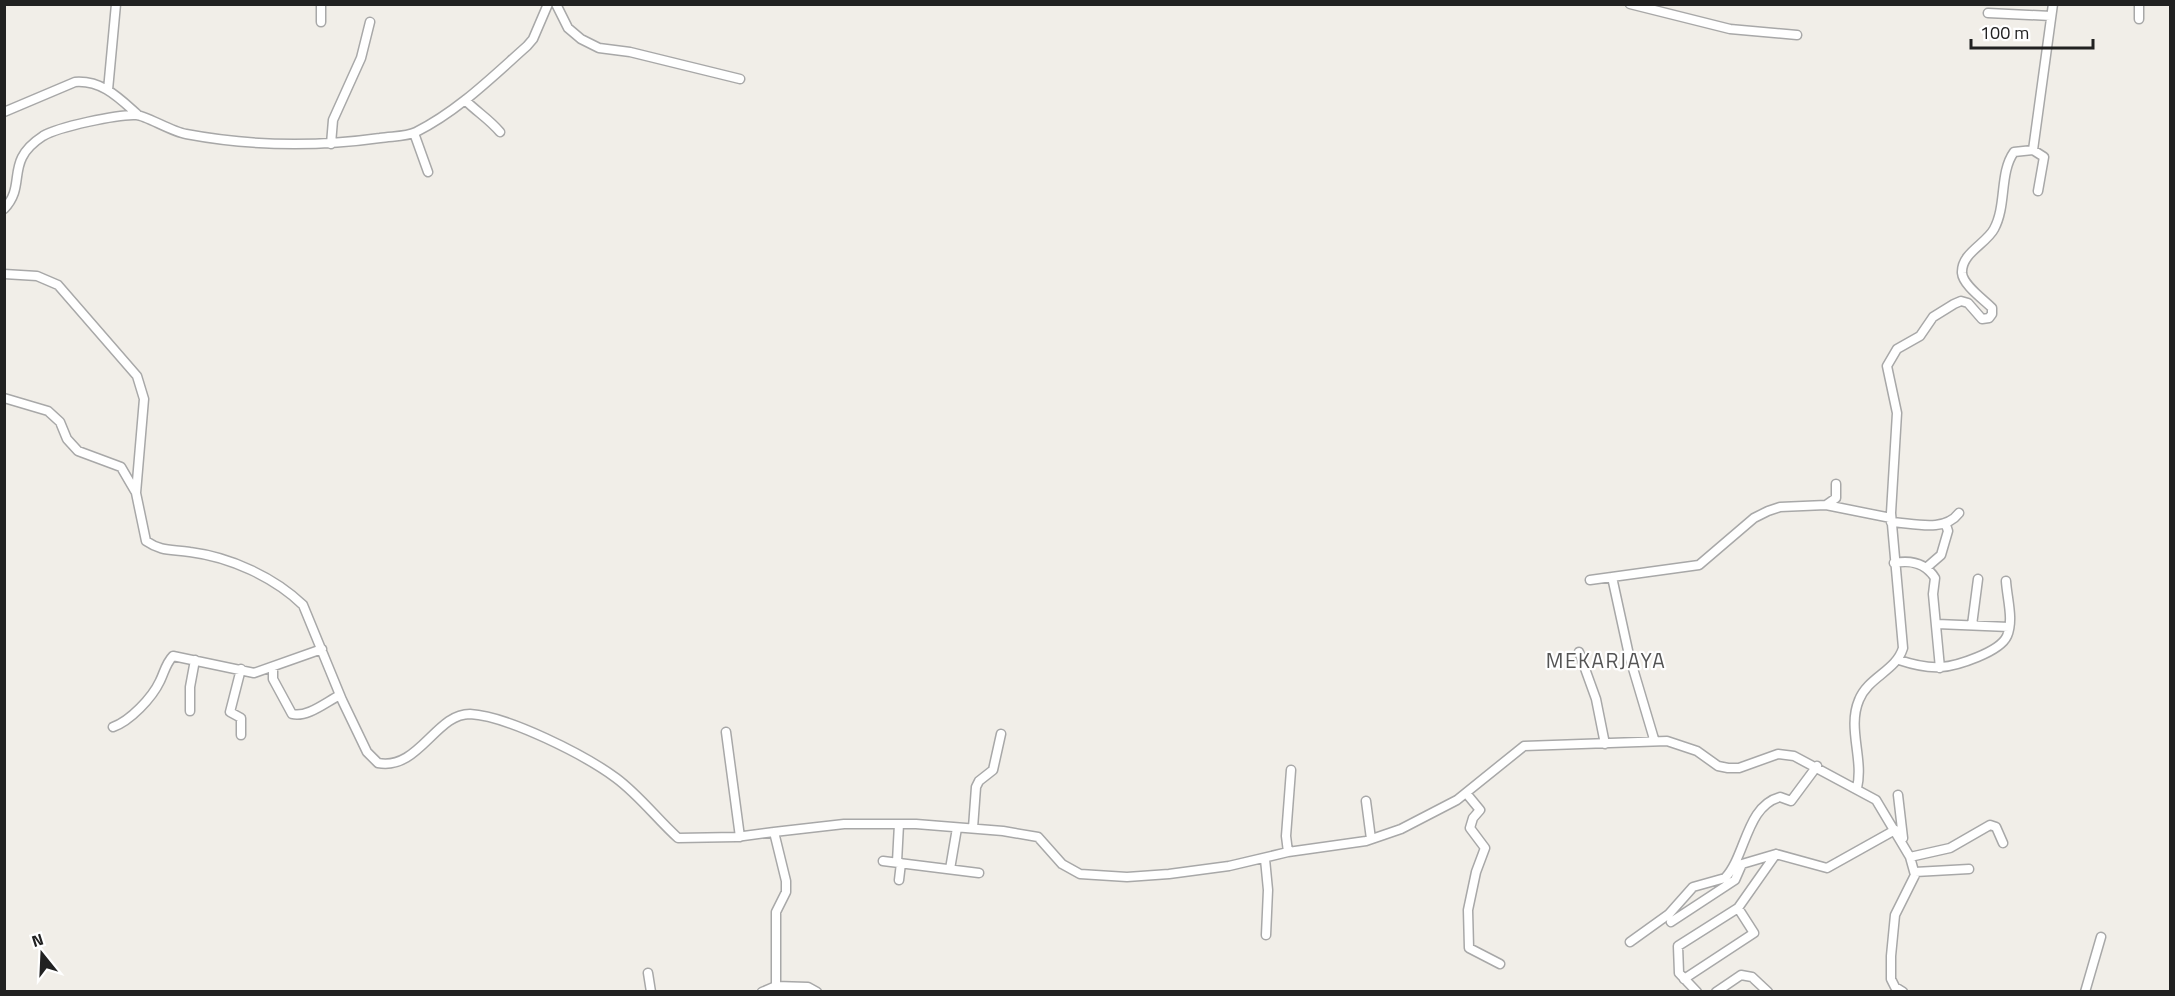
<svg xmlns="http://www.w3.org/2000/svg" width="2175" height="996" viewBox="0 0 2175 996" font-family="'Titillium Web',sans-serif">
	<style>
		.lines { fill: none; stroke-linecap: round; stroke-linejoin: round }
		.minor-casing { stroke: #a8a8a8; stroke-width: 11 }
		.minor { stroke: #fff; stroke-width: 8 }
		.labels { text-anchor: middle; stroke-width: 4.5; stroke-linejoin: round; paint-order: stroke }
		.quarter-label { font-size: 21px; letter-spacing: 1.5px; fill: #545454; stroke: #fff }
	</style>
	<rect width="100%" height="100%" fill="#f1eee8"/>
	<g class="lines">
		<!-- minor casing -->
		<g class="minor-casing">
			<path id="minor" d="M 556,4 L 568,28 L 581,39 L 599,48 L 630,52 L 740,79
				M 1630,4 L 1730,29 L 1797,35
				M 2139,4 L 2139,19
				M 1988,13 L 2051,16
				M 321,22 L 321,4
				M 108,90 L 116,4
				M 465,100 C 477,112 489,119 500,132
				M 4,112 L 75,82 C 102,80 119,98 137,114
				M 414,133 L 428,172
				M 331,144 L 333,120 L 361,58 L 370,22
				M 2033,150 L 2053,4
				M 4,209 C 28,184 3,162 43,136 C 58,127 118,114 136,115 C 145,115 172,132 186,134 C 250,146 316,147 380,138 C 391,136 406,137 416,132 C 458,111 492,77 527,46 L 533,39 L 548,4
				M 4,274 L 37,276 L 58,285 L 137,376 L 144,399 L 136,493 L 146,541 C 162,552 172,549 190,552 C 230,557 274,577 303,605 L 342,700 L 367,752 L 378,763 C 409,769 426,737 449,721 C 455,717 462,714 470,714 C 508,716 585,755 616,778 C 639,795 657,819 678,838 L 736,837 L 774,832
				M 4,398 L 48,411 L 60,422 L 67,439 L 78,451 L 121,467 L 135,491
				M 1836,484 L 1836,498 L 1826,505 L 1891,518
				M 1891,522 C 1913,523 1944,533 1959,513
				M 1894,563 C 1910,560 1925,562 1935,578 L 1933,594 L 1940,668
				M 1926,568 L 1941,555 L 1948,531 L 1946,525
				M 1612,577 L 1629,655 L 1654,739
				M 1590,580 L 1699,565 L 1754,518 L 1768,511 L 1780,507 L 1826,505
				M 1937,624 L 2009,627
				M 1972,625 L 1978,579
				M 1579,652 L 1596,699 L 1605,744
				M 1899,660 C 1911,664 1928,668 1941,667 C 1957,666 2000,652 2007,636 C 2014,620 2007,598 2006,581
				M 273,667 L 273,679 L 292,714 C 307,718 326,702 340,695
				M 190,711 L 190,687 L 195,660
				M 113,727 C 130,721 152,698 160,681 C 164,673 166,663 173,656 L 254,673 L 322,649
				M 726,732 L 740,837
				M 241,735 L 241,718 L 230,712 L 241,669
				M 1857,788 C 1864,759 1847,728 1859,700 C 1868,677 1896,671 1903,648 L 1891,513 L 1897,413 L 1887,366 L 1897,349 L 1920,336 L 1933,317 L 1954,304 L 1961,301 L 1968,303 L 1982,319 L 1989,318 L 1992,314 L 1992,308 C 1983,299 1963,285 1962,273 C 1961,253 1986,244 1994,229 C 2007,205 1999,173 2014,152 L 2033,150 L 2044,157 L 2038,191
				M 1466,793 L 1480,810 L 1473,818 L 1470,828 L 1485,848 L 1476,872 L 1468,910 L 1469,948 L 1500,964
				M 1898,795 L 1903,838
				M 1366,801 L 1371,839
				M 973,828 L 976,787 L 979,781 L 993,770 L 1001,734
				M 1288,852 L 1286,836 L 1291,770
				M 1910,857 L 1950,848 L 1990,825 L 1996,827 L 2003,843
				M 1265,859 L 1268,890 L 1266,935
				M 883,861 L 979,873
				M 897,862 L 899,824
				M 950,869 L 957,828
				M 1915,872 L 1969,869
				M 899,880 L 901,863
				M 1671,922 L 1735,880 L 1742,864 L 1776,854
				M 1630,942 L 1669,914 L 1693,887 L 1725,878 C 1746,856 1746,806 1780,797 L 1791,801 L 1817,766
				M 648,973 L 651,992
				M 1684,979 L 1754,933 L 1738,908
				M 762,992 L 776,986
				M 817,992 L 808,987 L 776,986 L 776,912 L 786,892 L 786,881 L 774,832 L 844,824 L 916,824 L 1003,831 L 1038,837 L 1062,864 L 1080,874 L 1127,877 L 1169,874 L 1229,866 L 1288,852 L 1366,841 L 1401,829 L 1457,800 L 1524,746 L 1667,741 L 1697,751 L 1718,766 L 1728,768 L 1739,768 L 1778,754 L 1794,756 L 1876,800 L 1910,857 L 1915,875 L 1895,915 L 1891,956 L 1891,979 L 1895,987 L 1903,992
				M 1697,992 L 1679,973 L 1678,946 L 1738,908 L 1776,854 L 1827,868 L 1895,830
				M 1716,992 L 1741,975 L 1752,977 L 1768,992
				M 2085,992 L 2101,937"/>
		</g>
		<!-- minor -->
		<use href="#minor" class="minor"/>
	</g>
	<g class="labels">
		<!-- quarter labels -->
		<g class="quarter-label">
			<text x="1606" y="668">MEKARJAYA</text>
		</g>
	</g>
	<!-- border -->
	<rect width="2175" height="996" fill="none" stroke="#212121" stroke-width="12"/>
	<!-- north arrow -->
	<g transform="translate(42 954) rotate(342)" stroke="#ffffff" stroke-width="4.5" paint-order="stroke">
	<path d="M0-4.5L10 22L0 15L-10 22Z" fill="#212121"/>
	<text y="-9" font-size="16" font-weight="bold" text-anchor="middle" fill="#212121">N</text>
	</g>
	<!-- scale -->
	<path d="M1971 39v9h122v-9" fill="none" stroke="#212121" stroke-width="3"/>
	<text x="1980" y="39" font-size="18" fill="#212121" stroke="#ffffff" stroke-width="4.5" paint-order="stroke">100 m</text>
</svg>
